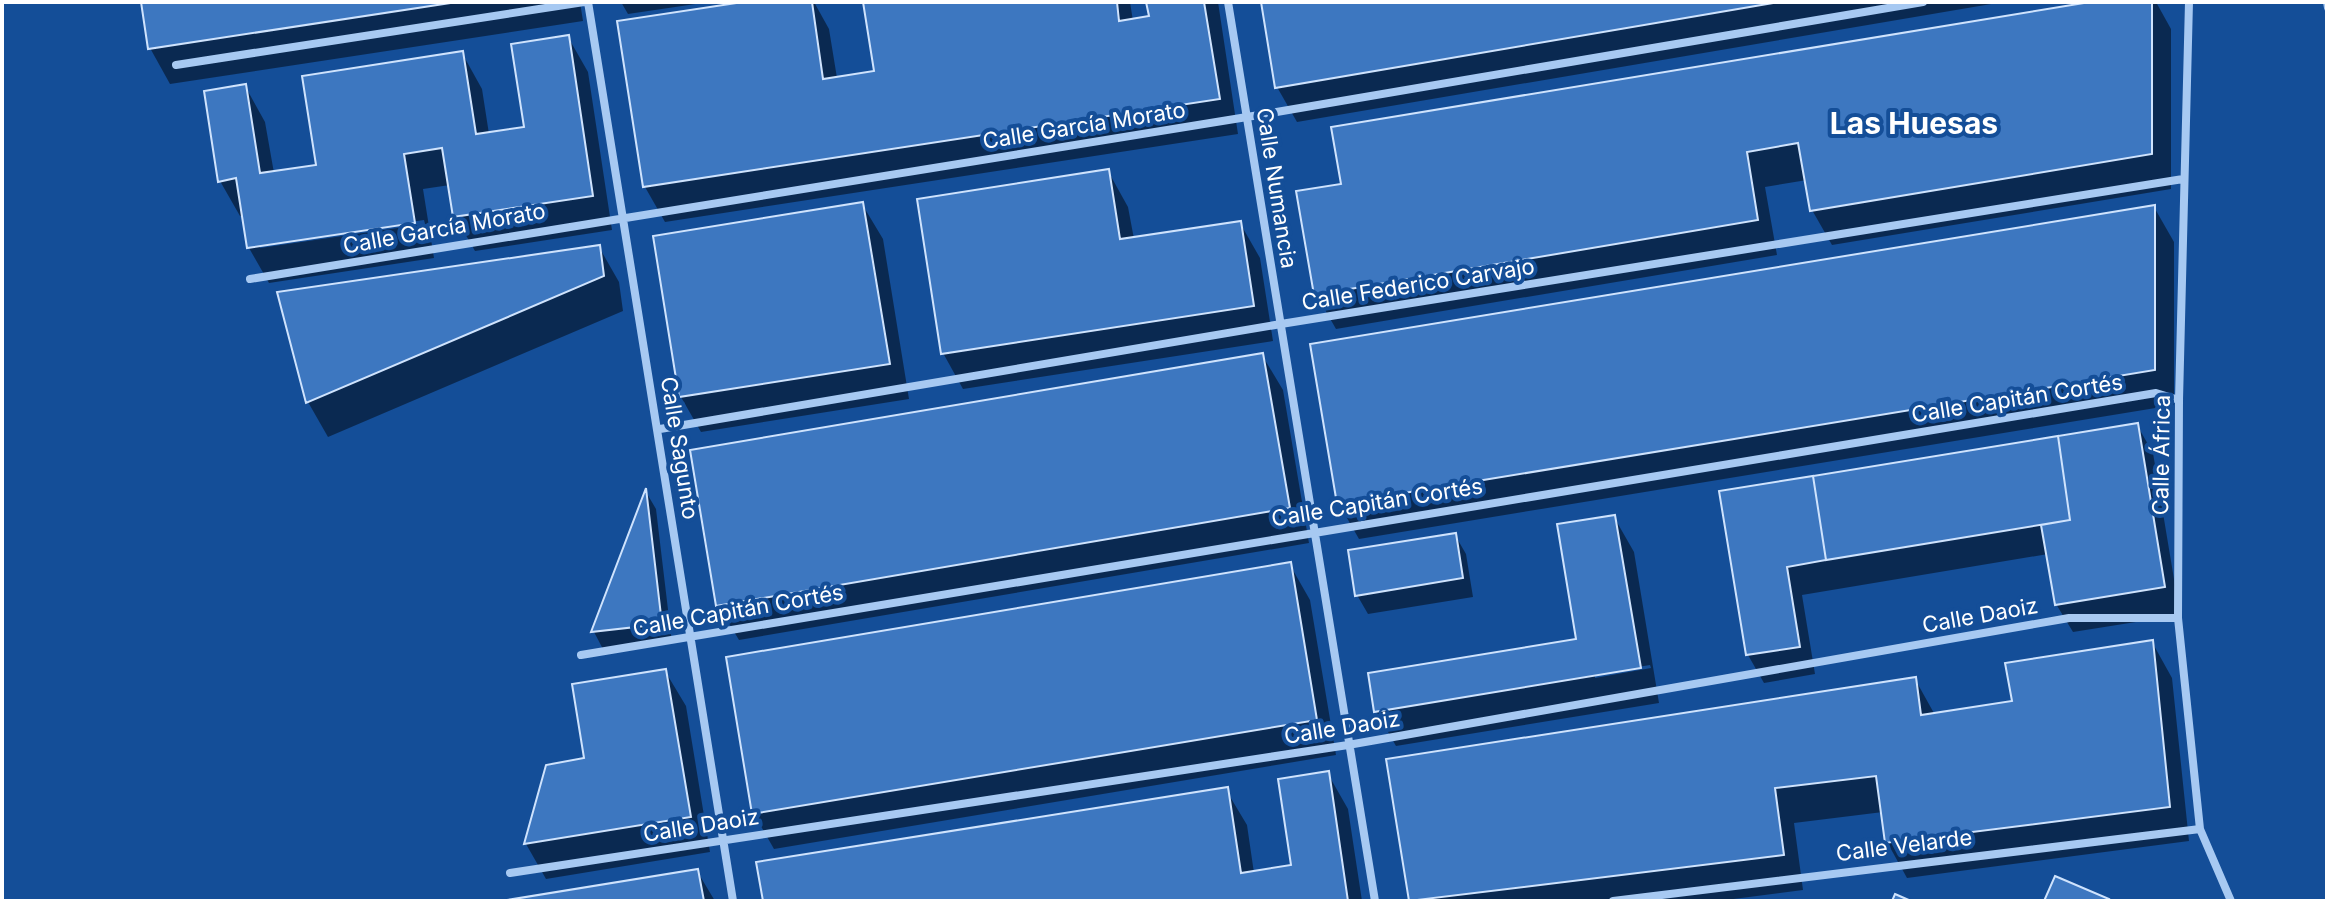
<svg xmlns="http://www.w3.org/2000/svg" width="2329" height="903" viewBox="0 0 2329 903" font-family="Inter,sans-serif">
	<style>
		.shadow { fill: #0007; fill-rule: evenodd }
		.building { fill: #3d77c0; stroke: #cfe3fd; stroke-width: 2 }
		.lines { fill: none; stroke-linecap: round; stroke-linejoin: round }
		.lane { stroke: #a7c9f2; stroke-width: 6 }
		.street { stroke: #a7c9f2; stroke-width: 8 }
		.labels { text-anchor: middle; stroke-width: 8; stroke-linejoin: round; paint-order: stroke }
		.street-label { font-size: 22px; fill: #fff; stroke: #144e98 }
		.district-label { font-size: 30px; font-weight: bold; fill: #fff; stroke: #144e98 }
	</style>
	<rect width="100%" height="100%" fill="#144e98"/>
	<!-- shadow -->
	<path class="shadow" d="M 143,2 L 580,2 L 583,21 L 170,84 L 150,48 Z
		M 621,2 L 709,2 L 628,14 Z
		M 756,2 L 814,2 L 829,29 L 837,78 L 876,72 L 865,2 L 1130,2 L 1133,21 L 1151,18 L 1148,2 L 1218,2 L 1238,134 L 665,222 L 645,187 L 619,23 Z
		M 1263,2 L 2003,2 L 1297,122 L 1277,87 Z
		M 2102,2 L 2156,2 L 2171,29 L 2171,189 L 1832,245 L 1812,210 L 1807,180 L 1765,187 L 1777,255 L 1336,329 L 1316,294 L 1343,185 Z
		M 568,37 L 588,72 L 612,230 L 475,251 L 455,216 L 450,185 L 423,189 L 434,258 L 269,283 L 249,248 L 244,215 L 240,216 L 220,181 L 245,86 L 265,122 L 274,173 L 318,166 L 462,53 L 482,89 L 489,134 L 526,128 ZM 424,220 L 425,224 L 260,248 L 260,244 Z
		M 1108,171 L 1128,207 L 1134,239 L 1240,223 L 1260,258 L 1273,341 L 963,389 L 943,353 Z
		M 862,204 L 883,239 L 909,399 L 701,432 L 681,397 Z
		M 2154,207 L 2174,242 L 2174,405 L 1359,539 L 1339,504 L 1312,346 Z
		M 599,247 L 619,282 L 623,311 L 328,437 L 308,402 L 279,294 Z
		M 1262,355 L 1283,390 L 1309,543 L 739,640 L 718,605 Z
		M 2137,425 L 2153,453 L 2180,615 L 2073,632 L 2056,604 L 2048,554 L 1802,595 L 1815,674 L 1764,683 L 1748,655 L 1721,493 Z
		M 646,492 L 656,509 L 672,643 L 604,651 L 594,632 Z
		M 1614,517 L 1634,552 L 1659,703 L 1396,746 L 1376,711 L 1578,640 ZM 1650,665 L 1651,668 L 1595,678 L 1595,674 Z
		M 1455,535 L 1466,554 L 1473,597 L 1368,614 L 1357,595 Z
		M 1290,565 L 1310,600 L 1336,755 L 774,849 L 754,814 Z
		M 2152,642 L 2172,678 L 2189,841 L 1907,878 L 1887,842 L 1883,812 L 1794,823 L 1803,890 L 1718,901 L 1411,901 L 1388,761 L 1915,679 L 1935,715 L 2014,703 Z
		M 665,671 L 686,706 L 710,852 L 546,879 L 526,844 L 547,767 L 586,759 Z
		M 1328,774 L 1348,809 L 1362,901 L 765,901 L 1226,790 L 1247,825 L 1254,873 L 1294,867 Z
		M 697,871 L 715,901 L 513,901 Z"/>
	<!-- building -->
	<path class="building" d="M 141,2 L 457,2 L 148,49 Z
		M 743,2 L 812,2 L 823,79 L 874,71 L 863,2 L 1117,2 L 1119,21 L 1149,16 L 1146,2 L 1204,2 L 1220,99 L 643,187 L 617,21 Z
		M 1261,2 L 1779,2 L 1275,88 Z
		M 2090,2 L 2152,2 L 2152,154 L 1810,211 L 1798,143 L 1747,152 L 1758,220 L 1314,295 L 1296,191 L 1341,184 L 1331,127 Z
		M 569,35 L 593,196 L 453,217 L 442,148 L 404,154 L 415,223 L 247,248 L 236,178 L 218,182 L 204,91 L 246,84 L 260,173 L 316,165 L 302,76 L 463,51 L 476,134 L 524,127 L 511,44 Z
		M 1109,169 L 1120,239 L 1241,221 L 1254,306 L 941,354 L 917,199 Z
		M 863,202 L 890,364 L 679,397 L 653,236 Z
		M 2155,205 L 2155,370 L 1337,504 L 1310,344 Z
		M 600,245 L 604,276 L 306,403 L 277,292 Z
		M 1263,353 L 1290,508 L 716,606 L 690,450 Z
		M 2138,423 L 2165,587 L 2055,605 L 2041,525 L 2070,520 L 2058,436 Z
		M 2058,436 L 2070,520 L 1826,560 L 1813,476 Z
		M 1813,476 L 1826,560 L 1787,567 L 1800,647 L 1746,655 L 1719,491 Z
		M 646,488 L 662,624 L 591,632 Z
		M 1615,515 L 1641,668 L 1374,712 L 1368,673 L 1576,639 L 1557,524 Z
		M 1456,533 L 1463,578 L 1355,596 L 1348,550 Z
		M 1291,562 L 1317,720 L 752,814 L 726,657 Z
		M 2153,640 L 2170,807 L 1885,843 L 1876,776 L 1775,788 L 1784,855 L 1409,901 L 1386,759 L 1916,677 L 1921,715 L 2012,701 L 2005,663 Z
		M 666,669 L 691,817 L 524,844 L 546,765 L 584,758 L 572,684 Z
		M 1329,771 L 1348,901 L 763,901 L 756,862 L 1228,787 L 1241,873 L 1291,865 L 1278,779 Z
		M 698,869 L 704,901 L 501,901 Z
		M 2055,876 L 2109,899 L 2108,901 L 2044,901 Z
		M 1895,894 L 1911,901 L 1892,901 Z"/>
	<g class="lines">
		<!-- lane -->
		<path class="lane" d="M 2326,2 L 2327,8"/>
		<!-- street -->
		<path class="street" d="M 588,2 L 733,901
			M 1228,2 L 1375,901
			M 2189,2 L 2179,400 L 2178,618 L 2200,829 L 2231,901
			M 176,65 L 584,2
			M 250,279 L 1247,117 L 1923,2
			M 660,429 L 1281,324 L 2183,179
			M 581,655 L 2156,393 L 2179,400
			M 510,873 L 1348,745 L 2069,618 L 2178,618
			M 1613,901 L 2200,829"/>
	</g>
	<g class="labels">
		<!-- street labels -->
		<g class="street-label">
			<text transform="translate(1084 125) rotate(-9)" y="8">Calle García Morato</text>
			<text transform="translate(1277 188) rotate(81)" y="8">Calle Numancia</text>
			<text transform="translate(444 228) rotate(-10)" y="8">Calle García Morato</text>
			<text transform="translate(1418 284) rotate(-9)" y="8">Calle Federico Carvajo</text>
			<text transform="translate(2017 398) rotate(-9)" y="8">Calle Capitán Cortés</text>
			<text transform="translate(680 448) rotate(81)" y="8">Calle Sagunto</text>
			<text transform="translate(2161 455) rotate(-89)" y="8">Calle África</text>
			<text transform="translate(1377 502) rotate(-9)" y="8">Calle Capitán Cortés</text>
			<text transform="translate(738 610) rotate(-10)" y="8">Calle Capitán Cortés</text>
			<text transform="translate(1980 615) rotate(-10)" y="8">Calle Daoiz</text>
			<text transform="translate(1342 727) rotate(-9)" y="8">Calle Daoiz</text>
			<text transform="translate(701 825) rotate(-9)" y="8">Calle Daoiz</text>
			<text transform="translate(1904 845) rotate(-7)" y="8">Calle Velarde</text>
		</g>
		<!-- district labels -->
		<g class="district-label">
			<text x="1914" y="134">Las Huesas</text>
		</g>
	</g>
	<!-- border -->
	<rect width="2329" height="903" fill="none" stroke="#ffffff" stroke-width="8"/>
</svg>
